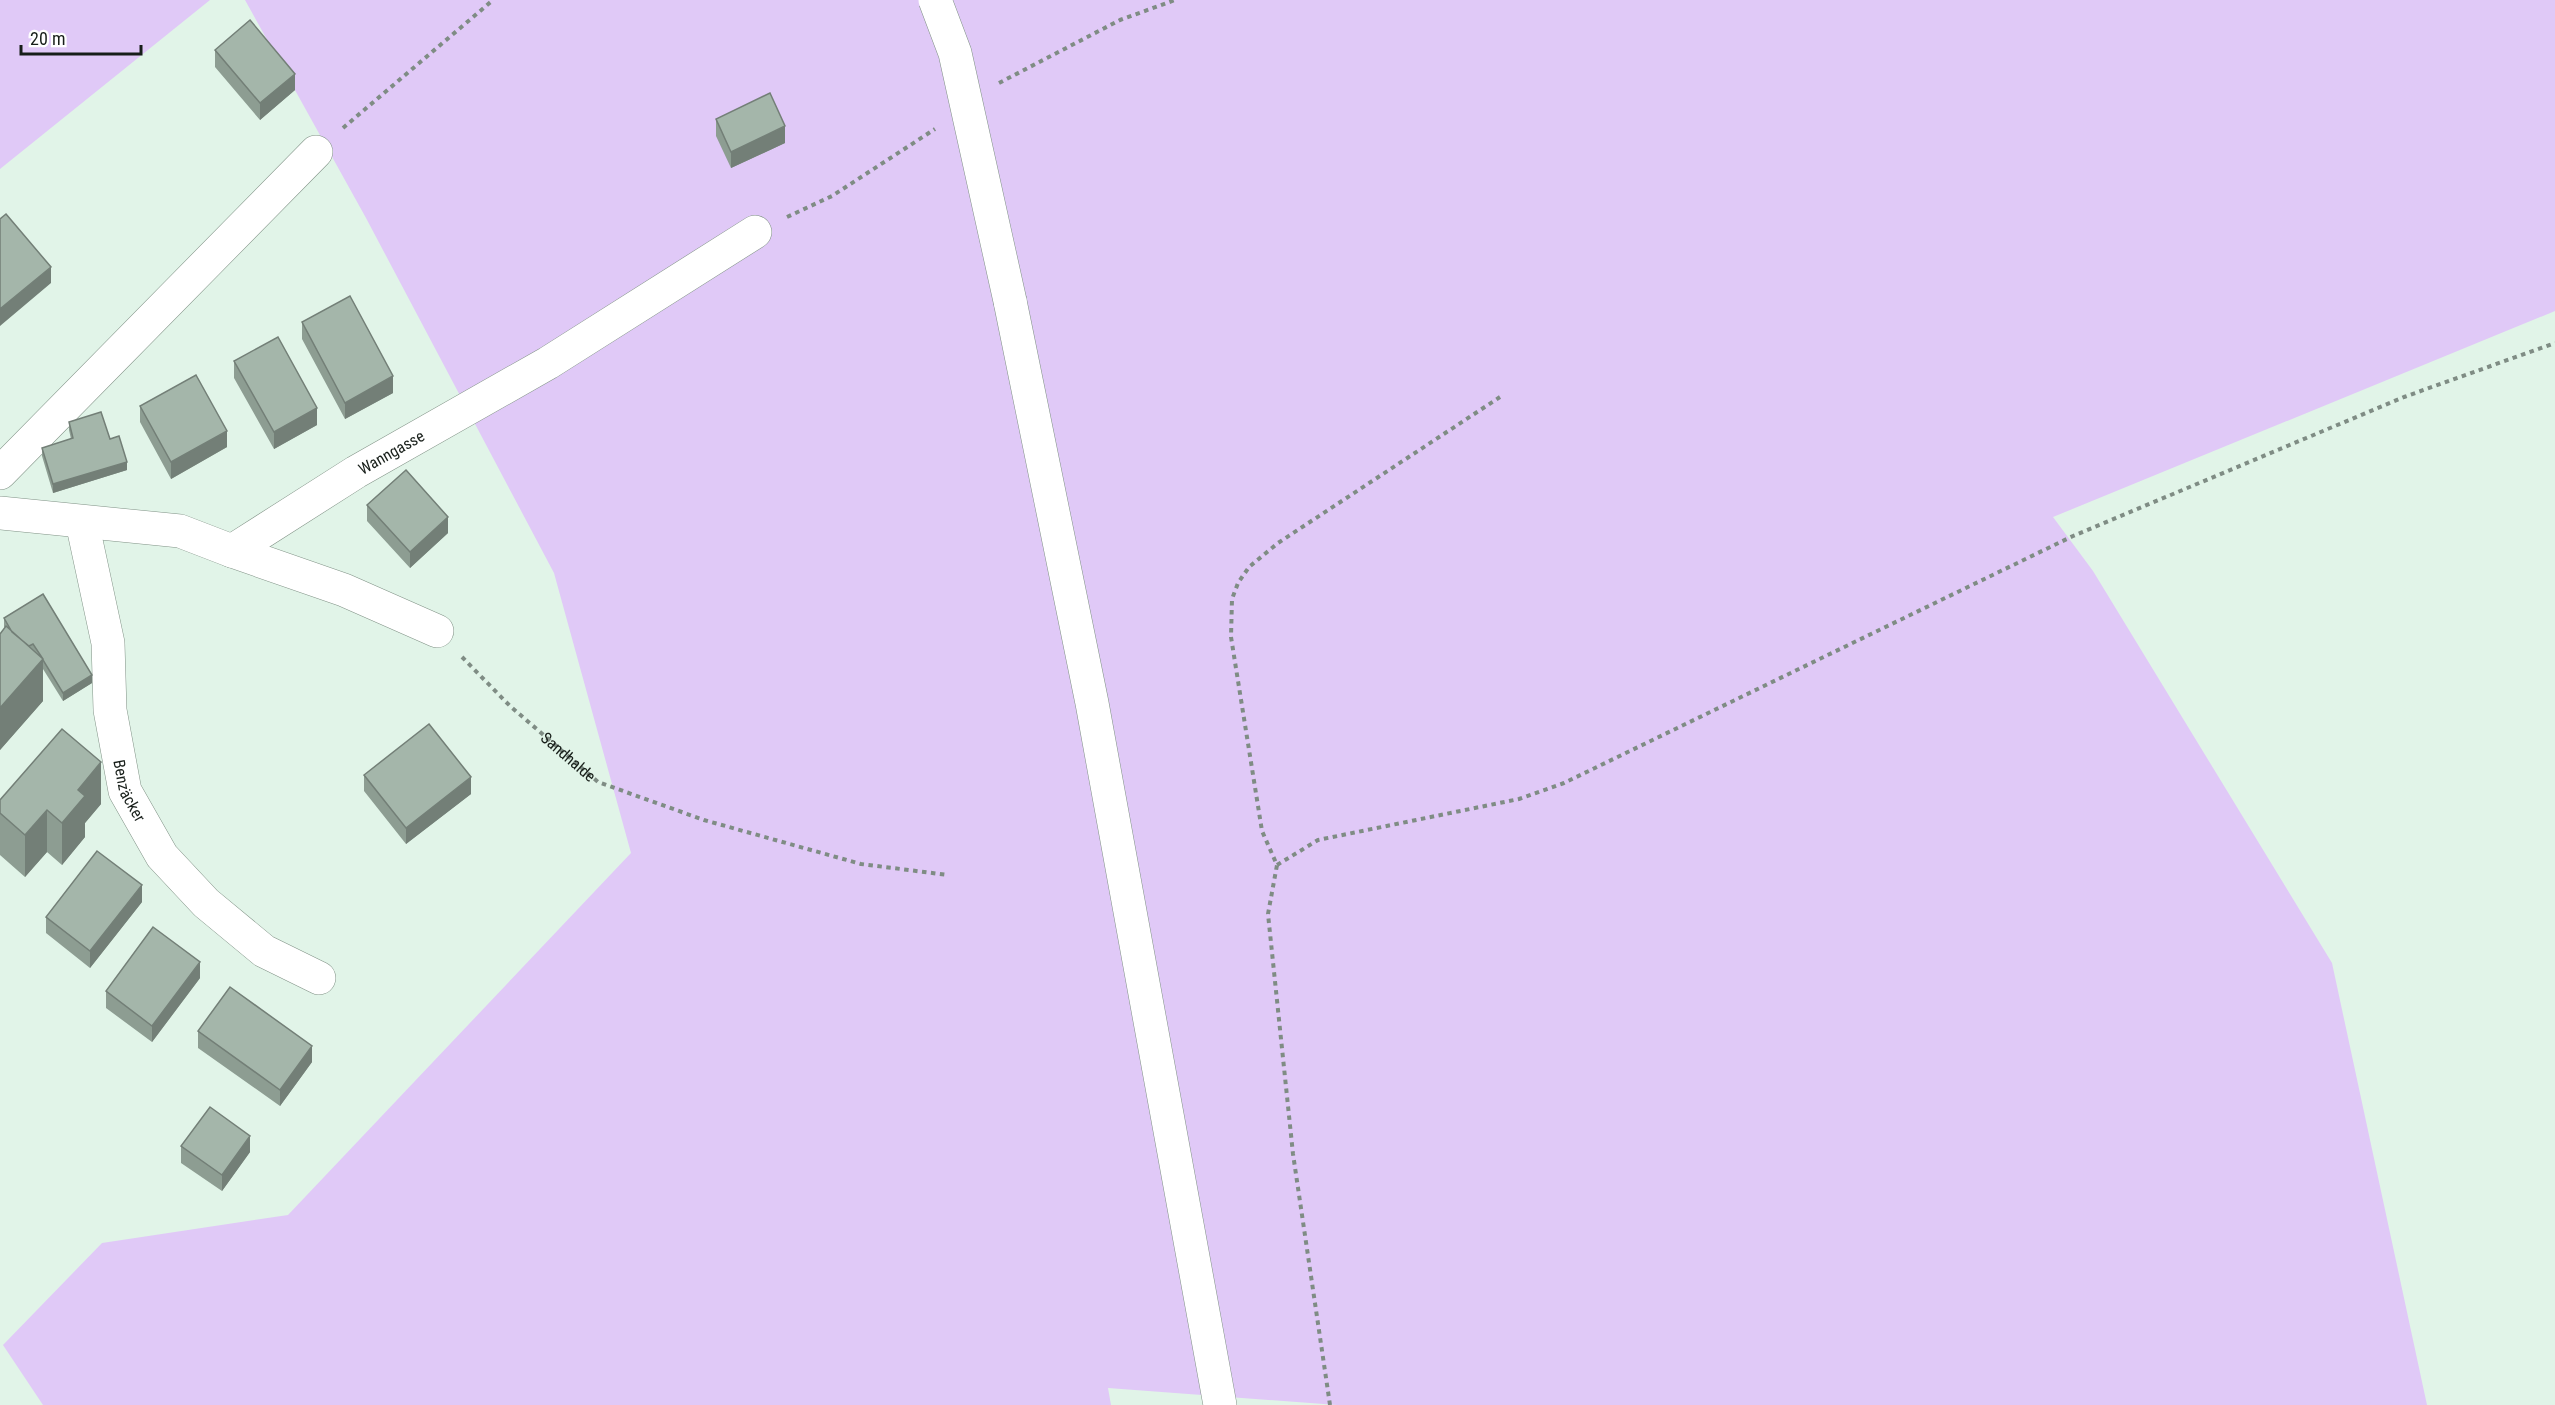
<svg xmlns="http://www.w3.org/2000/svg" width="2555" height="1405" viewBox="0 0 2555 1405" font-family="'Roboto Condensed',sans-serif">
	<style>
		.green { fill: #e0c9f7 }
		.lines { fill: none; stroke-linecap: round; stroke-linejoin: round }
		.minor-casing { stroke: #809286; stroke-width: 34 }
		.secondary-casing { stroke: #809286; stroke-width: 34 }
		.path { stroke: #7f8c84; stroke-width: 4; stroke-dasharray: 4.5 4.5; stroke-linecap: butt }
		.minor { stroke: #fff; stroke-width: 33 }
		.secondary { stroke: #fff; stroke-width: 33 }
		.secondary-bridge-casing { stroke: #809286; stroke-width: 34; stroke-linecap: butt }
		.secondary-bridge { stroke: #fff; stroke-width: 33 }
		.wall { fill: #8d9d92 }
		.shaded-wall { fill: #737f77 }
		.building { fill: #a4b6aa; stroke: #737f77; stroke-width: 1.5 }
		.labels { text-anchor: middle; stroke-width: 4.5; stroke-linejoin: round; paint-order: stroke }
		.street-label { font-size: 16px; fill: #171e19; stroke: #fff }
	</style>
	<rect width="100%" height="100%" fill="#e1f4e8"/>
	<!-- green -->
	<path class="green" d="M 0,0 L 210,0 L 0,169 Z
		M 245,0 L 2555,0 L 2555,311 L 2053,517 L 2093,571 L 2332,963 L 2427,1405 L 1337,1405 L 1108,1388 L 1111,1405 L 43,1405 L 3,1345 L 102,1243 L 288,1215 L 631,853 L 554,573 L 366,218 Z"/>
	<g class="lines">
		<!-- minor casing -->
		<g class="minor-casing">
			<g id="minor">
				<path d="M 0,473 L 316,152"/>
				<path id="s2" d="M 0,513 L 180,531 L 232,551 L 356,472 L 548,363 L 755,232"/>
				<path id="s3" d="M 82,522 L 108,643 L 110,710 L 125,791 L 162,856 L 206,903 L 264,951 L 319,978"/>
				<path d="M 232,551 L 344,590 L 437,631"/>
			</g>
		</g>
		<!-- secondary casing -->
		<g class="secondary-casing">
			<path id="secondary" d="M 1010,301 L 1092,703 L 1220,1405"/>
		</g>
		<!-- path -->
		<g class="path">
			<path d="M 999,83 L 1120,20 L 1175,0"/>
			<path d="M 343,128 L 493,0"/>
			<path d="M 787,217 L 832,196 L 935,129"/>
			<path id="s1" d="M 462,657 L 510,706 L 598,782 L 704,820 L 861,864 L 948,875"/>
			<path d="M 1277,865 L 1318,840 L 1519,799 L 1564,783 L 2073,536 L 2404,397 L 2555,343"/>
			<path d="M 1330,1405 L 1293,1154 L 1268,914 L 1277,865 L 1262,831 L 1231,637 L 1232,599 L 1238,583 L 1249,567 L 1278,543 L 1500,397"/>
		</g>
		<!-- minor -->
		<use href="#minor" class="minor"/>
		<!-- secondary -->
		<use href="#secondary" class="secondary"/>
		<!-- secondary-bridge casing -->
		<g class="secondary-bridge-casing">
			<path id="secondary-bridge" d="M 935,0 L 955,53 L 1010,301"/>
		</g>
		<!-- secondary-bridge -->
		<use href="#secondary-bridge" class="secondary-bridge"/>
	</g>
	<!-- wall -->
	<path class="wall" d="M 215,50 L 295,90 L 260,120 L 215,67 Z
		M 716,119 L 785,143 L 731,168 L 716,136 Z
		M 302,322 L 393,393 L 345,419 L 302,339 Z
		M 234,361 L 317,425 L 274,449 L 234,378 Z
		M 140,406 L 227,447 L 171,479 L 140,422 Z
		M 69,422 L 110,439 L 127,470 L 53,493 L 42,456 L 42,448 L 71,439 L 69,430 Z
		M 367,505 L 448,533 L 410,568 L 367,521 Z
		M 4,618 L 92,683 L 63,701 L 43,669 L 43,701 L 0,750 L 0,634 L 5,628 L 4,627 Z
		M 364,775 L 471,794 L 406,844 L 364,791 Z
		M 0,800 L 101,804 L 85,823 L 85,837 L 62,865 L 47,852 L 25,877 L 0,855 Z
		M 142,902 L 90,968 L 46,933 L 46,917 Z
		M 200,978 L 152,1042 L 106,1008 L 106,991 Z
		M 198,1031 L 312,1062 L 280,1106 L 198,1048 Z
		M 181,1146 L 250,1152 L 222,1191 L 181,1163 Z"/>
	<!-- shaded-wall -->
	<path class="shaded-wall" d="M 295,74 L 295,90 L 260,120 L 260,103 Z
		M 785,126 L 785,143 L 731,168 L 731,152 Z
		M 51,267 L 51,283 L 0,326 L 0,309 Z
		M 393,376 L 393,393 L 345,419 L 345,403 Z
		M 317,408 L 317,425 L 274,449 L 274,432 Z
		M 227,431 L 227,447 L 171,479 L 171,462 Z
		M 127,462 L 127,470 L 53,493 L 53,484 Z
		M 448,517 L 448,533 L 410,568 L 410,552 Z
		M 43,659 L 43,701 L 0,750 L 0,708 Z
		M 92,675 L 92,683 L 63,701 L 63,693 Z
		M 101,762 L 101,804 L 85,823 L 85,837 L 62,865 L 62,823 L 78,790 Z
		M 471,777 L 471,794 L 406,844 L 406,828 Z
		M 47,810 L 47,852 L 25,877 L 25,835 Z
		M 142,885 L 142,902 L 90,968 L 90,951 Z
		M 200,962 L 200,978 L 152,1042 L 152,1026 Z
		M 312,1046 L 312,1062 L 280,1106 L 280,1090 Z
		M 250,1136 L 250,1152 L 222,1191 L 222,1175 Z"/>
	<!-- building -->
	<path class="building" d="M 250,20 L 295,74 L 260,103 L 215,50 Z
		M 770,93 L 785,126 L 731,152 L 716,119 Z
		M 6,214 L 51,267 L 0,309 L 0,219 Z
		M 350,296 L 393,376 L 345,403 L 302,322 Z
		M 278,337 L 317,408 L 274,432 L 234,361 Z
		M 196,375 L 227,431 L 171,462 L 140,406 Z
		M 101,412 L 110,439 L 119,436 L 127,462 L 53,484 L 42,448 L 73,438 L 69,422 Z
		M 406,470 L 448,517 L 410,552 L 367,505 Z
		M 43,594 L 92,675 L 63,693 L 43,660 L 43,659 L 33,644 L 29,646 L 12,632 L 4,618 Z
		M 6,626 L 43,659 L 0,708 L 0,634 Z
		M 429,724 L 471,777 L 406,828 L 364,775 Z
		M 62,729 L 101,762 L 78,790 L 85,796 L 62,823 L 47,810 L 25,835 L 0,813 L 0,800 Z
		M 97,851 L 142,885 L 90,951 L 46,917 Z
		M 153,927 L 200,962 L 152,1026 L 106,991 Z
		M 230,987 L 312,1046 L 280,1090 L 198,1031 Z
		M 210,1107 L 250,1136 L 222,1175 L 181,1146 Z"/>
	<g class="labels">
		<!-- street labels -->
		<g class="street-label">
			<text dy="6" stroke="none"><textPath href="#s2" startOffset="424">Wanngasse</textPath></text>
			<text dy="6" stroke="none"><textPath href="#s1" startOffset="146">Sandhalde</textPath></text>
			<text dy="6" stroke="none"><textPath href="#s3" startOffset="274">Benzäcker</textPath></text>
		</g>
	</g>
	<!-- scale -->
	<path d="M21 45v9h120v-9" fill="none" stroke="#171e19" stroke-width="3"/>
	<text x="30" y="45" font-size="18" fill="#171e19" stroke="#ffffff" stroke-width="4.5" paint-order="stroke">20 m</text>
</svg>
